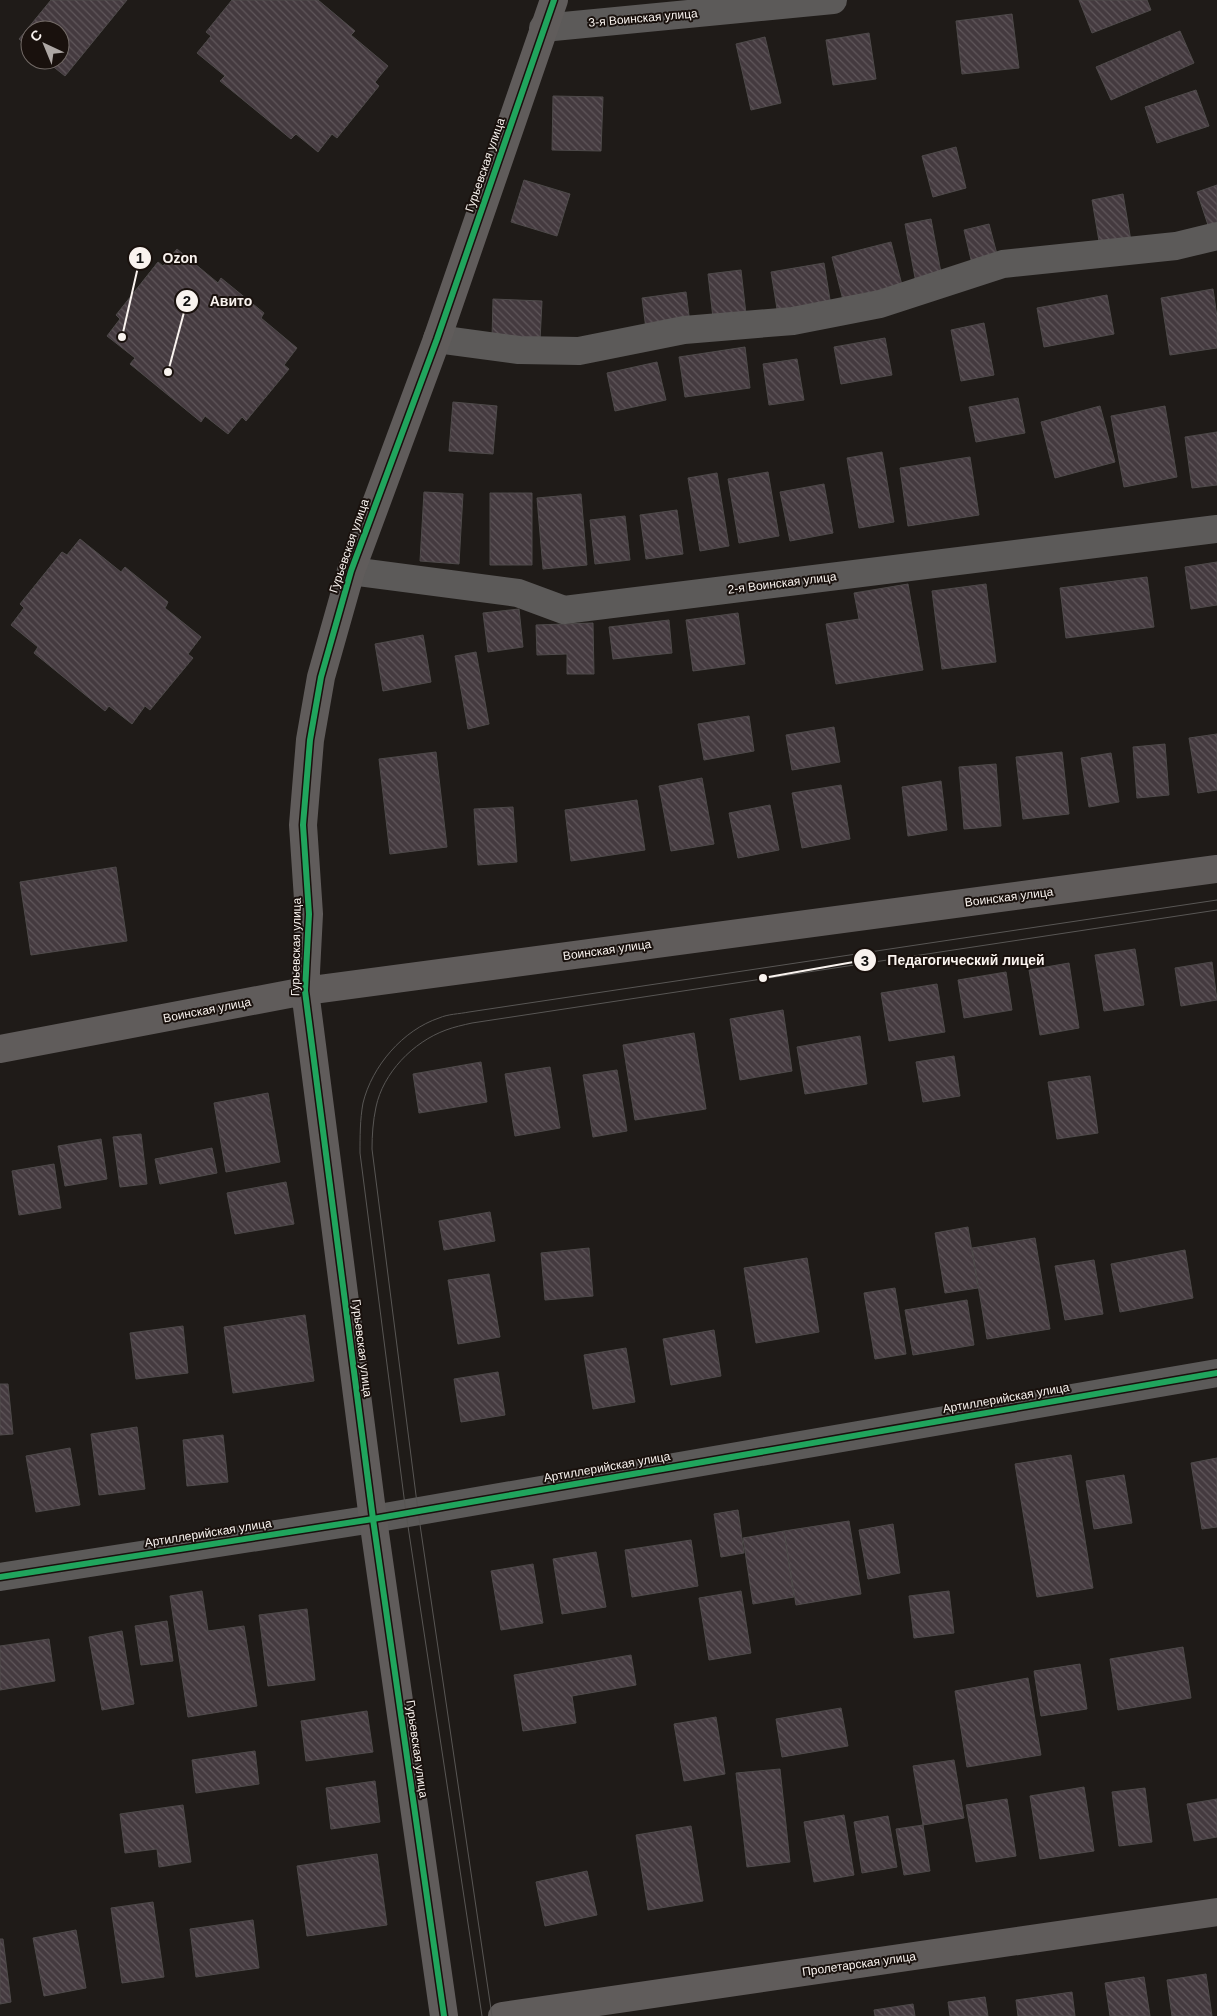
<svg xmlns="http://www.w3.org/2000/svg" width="1217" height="2016" viewBox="0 0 1217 2016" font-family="Arial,sans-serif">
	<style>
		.building { fill: url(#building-back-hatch); stroke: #4e4a4a }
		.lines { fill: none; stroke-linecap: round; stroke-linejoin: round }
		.street { stroke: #5c5a59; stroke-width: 28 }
		.secondary { stroke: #605c5b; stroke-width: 28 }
		.tram { stroke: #585654; stroke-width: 1 }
		.cycleway-casing { stroke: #19110d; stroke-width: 9 }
		.cycleway { stroke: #20a55d; stroke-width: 6 }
		.labels { text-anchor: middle; stroke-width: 4; stroke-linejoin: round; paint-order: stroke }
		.street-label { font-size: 12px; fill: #f9f3ef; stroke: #19110d }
		.leader { fill: none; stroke: #f9f3ef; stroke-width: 2 }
		.callout-dot { fill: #f9f3ef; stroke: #19110d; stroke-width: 2 }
		.mark-label { font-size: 15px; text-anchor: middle; font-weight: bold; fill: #111 }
		.callout-label { font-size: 14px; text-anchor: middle; font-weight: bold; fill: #f9f3ef; stroke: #19110d; stroke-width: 4; stroke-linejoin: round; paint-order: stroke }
	</style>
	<defs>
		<pattern id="building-back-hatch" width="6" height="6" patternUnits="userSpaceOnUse" patternTransform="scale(1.25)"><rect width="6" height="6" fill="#443a3f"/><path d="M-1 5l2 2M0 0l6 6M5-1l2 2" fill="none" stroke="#60575b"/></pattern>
	</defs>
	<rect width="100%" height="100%" fill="#1f1b18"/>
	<!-- building -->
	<path class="building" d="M 51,0 L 127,0 L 65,76 L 45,60 L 60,60 L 60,30 L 30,30 L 30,48 L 19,39 Z
		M 232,0 L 318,0 L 355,31 L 351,35 L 388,66 L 375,82 L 379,86 L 337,138 L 332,134 L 318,152 L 296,134 L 291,139 L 220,81 L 225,76 L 197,53 L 211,36 L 206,32 Z
		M 1079,0 L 1147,0 L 1151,10 L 1092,33 Z
		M 1012,14 L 1019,68 L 962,74 L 956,21 Z
		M 1180,31 L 1194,63 L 1111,100 L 1096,67 Z
		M 869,33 L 876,79 L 833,85 L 826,40 Z
		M 765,37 L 781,103 L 751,110 L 736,44 Z
		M 1196,90 L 1209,126 L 1157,143 L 1145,107 Z
		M 553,96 L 603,97 L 601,151 L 552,150 Z
		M 956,147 L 966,188 L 933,197 L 922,156 Z
		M 524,180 L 570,194 L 557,236 L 511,222 Z
		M 1217,185 L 1217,232 L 1211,234 L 1197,192 Z
		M 1123,194 L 1131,241 L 1100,247 L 1092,200 Z
		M 931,219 L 942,278 L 916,283 L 905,224 Z
		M 989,224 L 998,258 L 972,264 L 964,230 Z
		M 891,242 L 904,293 L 845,308 L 832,257 Z
		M 177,249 L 218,283 L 221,278 L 264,313 L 261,318 L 297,348 L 284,365 L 289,369 L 246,421 L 242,417 L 228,434 L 205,416 L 201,422 L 130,364 L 135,358 L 107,336 L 120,319 L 116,315 L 158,262 L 163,266 Z
		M 824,263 L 831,306 L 778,315 L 771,272 Z
		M 741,270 L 746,314 L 713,318 L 708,274 Z
		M 1213,289 L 1217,317 L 1217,348 L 1170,355 L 1161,298 Z
		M 686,292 L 690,323 L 646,329 L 642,298 Z
		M 1107,295 L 1114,334 L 1044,347 L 1037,308 Z
		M 493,299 L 542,301 L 540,341 L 492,339 Z
		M 984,323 L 994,375 L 961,381 L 951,330 Z
		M 885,338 L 892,375 L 841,384 L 834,347 Z
		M 745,347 L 750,388 L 685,397 L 679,357 Z
		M 797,359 L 804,400 L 769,405 L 763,364 Z
		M 657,362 L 666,400 L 615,411 L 607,373 Z
		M 1018,398 L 1025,433 L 976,442 L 969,407 Z
		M 453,402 L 497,406 L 493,454 L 449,451 Z
		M 1100,406 L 1115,462 L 1055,478 L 1041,422 Z
		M 1165,406 L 1177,477 L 1124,487 L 1111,416 Z
		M 1217,432 L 1217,485 L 1192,488 L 1185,437 Z
		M 882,452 L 894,522 L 859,528 L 847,458 Z
		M 970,457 L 979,515 L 908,526 L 900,468 Z
		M 768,472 L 779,536 L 739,543 L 728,479 Z
		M 717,473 L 729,546 L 700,551 L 688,478 Z
		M 824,484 L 833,533 L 790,541 L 780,492 Z
		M 424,492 L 463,494 L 459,564 L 420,561 Z
		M 490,493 L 532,493 L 532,565 L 490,565 Z
		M 581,494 L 587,565 L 543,569 L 537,498 Z
		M 677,510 L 683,554 L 646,559 L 640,515 Z
		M 625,516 L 630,560 L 595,564 L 590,520 Z
		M 80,539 L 121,572 L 125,567 L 168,602 L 165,608 L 201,637 L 188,654 L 193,658 L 150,710 L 145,706 L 132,724 L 109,706 L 105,711 L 34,653 L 38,647 L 11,625 L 24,608 L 20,604 L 62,552 L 67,555 Z
		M 1217,562 L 1217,605 L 1191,609 L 1185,567 Z
		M 1147,577 L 1154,627 L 1066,638 L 1060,588 Z
		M 908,584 L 923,670 L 836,684 L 826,624 L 859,619 L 854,593 Z
		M 986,584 L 996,662 L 942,669 L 932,591 Z
		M 519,609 L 523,647 L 488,652 L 483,613 Z
		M 738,613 L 745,664 L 693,671 L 686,620 Z
		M 669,620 L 672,653 L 613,659 L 609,627 Z
		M 593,623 L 594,674 L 567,674 L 567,654 L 537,655 L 536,625 Z
		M 423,635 L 431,682 L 383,691 L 375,644 Z
		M 476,652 L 489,724 L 468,729 L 455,656 Z
		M 749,716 L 754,751 L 704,760 L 698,724 Z
		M 834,727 L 840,762 L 792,770 L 786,735 Z
		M 1217,734 L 1217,790 L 1198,793 L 1189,738 Z
		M 1165,744 L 1169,795 L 1137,798 L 1133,747 Z
		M 436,752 L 447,847 L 390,854 L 379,759 Z
		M 1062,752 L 1069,814 L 1023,819 L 1016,757 Z
		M 1111,753 L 1119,802 L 1089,807 L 1081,758 Z
		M 996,764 L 1001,826 L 964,829 L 959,767 Z
		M 702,778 L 714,844 L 671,851 L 659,786 Z
		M 941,781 L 947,830 L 908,836 L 902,787 Z
		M 841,785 L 850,839 L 802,848 L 792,793 Z
		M 637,800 L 645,850 L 571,861 L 565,810 Z
		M 770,805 L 779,850 L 738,858 L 729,813 Z
		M 513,807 L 517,862 L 478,865 L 474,809 Z
		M 116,867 L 127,941 L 31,955 L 20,882 Z
		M 1135,949 L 1144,1005 L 1104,1011 L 1095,955 Z
		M 1212,962 L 1217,1000 L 1181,1006 L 1175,968 Z
		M 1069,963 L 1079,1028 L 1040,1035 L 1029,970 Z
		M 1006,972 L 1012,1010 L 964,1018 L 958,980 Z
		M 937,984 L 945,1032 L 889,1041 L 881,993 Z
		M 783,1010 L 792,1071 L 740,1080 L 730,1019 Z
		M 694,1033 L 706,1109 L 635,1120 L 623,1045 Z
		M 860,1036 L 867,1084 L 805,1094 L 797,1047 Z
		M 954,1056 L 960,1096 L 923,1102 L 916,1062 Z
		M 481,1062 L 487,1102 L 419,1113 L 413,1074 Z
		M 550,1067 L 560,1128 L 515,1136 L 505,1074 Z
		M 617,1070 L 627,1131 L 593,1137 L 583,1075 Z
		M 1090,1076 L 1098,1133 L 1057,1139 L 1048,1082 Z
		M 268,1093 L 280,1162 L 226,1172 L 214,1103 Z
		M 141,1134 L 147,1184 L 120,1187 L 113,1137 Z
		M 101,1139 L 107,1179 L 65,1186 L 58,1146 Z
		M 212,1148 L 217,1173 L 160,1184 L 155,1159 Z
		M 54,1164 L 61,1208 L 19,1215 L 12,1171 Z
		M 286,1182 L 294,1224 L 235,1234 L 227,1193 Z
		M 490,1212 L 495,1241 L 444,1250 L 439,1221 Z
		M 968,1227 L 978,1288 L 945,1293 L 935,1233 Z
		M 1035,1238 L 1050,1329 L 987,1339 L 972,1248 Z
		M 589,1248 L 593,1296 L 545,1300 L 541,1253 Z
		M 1185,1250 L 1193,1298 L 1120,1312 L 1111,1264 Z
		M 807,1258 L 819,1332 L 756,1343 L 744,1268 Z
		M 1094,1260 L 1103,1314 L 1065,1320 L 1055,1266 Z
		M 489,1274 L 500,1337 L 458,1344 L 448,1280 Z
		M 895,1288 L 906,1354 L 875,1359 L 864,1293 Z
		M 967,1300 L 974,1345 L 913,1355 L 905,1310 Z
		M 305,1315 L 314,1381 L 233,1393 L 224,1327 Z
		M 183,1326 L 188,1373 L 136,1379 L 130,1333 Z
		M 714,1330 L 721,1376 L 671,1385 L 663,1339 Z
		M 626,1348 L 635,1402 L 593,1409 L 584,1355 Z
		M 498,1372 L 505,1415 L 461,1422 L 454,1379 Z
		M 0,1384 L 8,1384 L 13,1434 L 0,1435 Z
		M 137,1427 L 145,1489 L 99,1495 L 91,1434 Z
		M 223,1435 L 228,1482 L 187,1486 L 183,1440 Z
		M 70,1448 L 80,1505 L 36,1512 L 26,1456 Z
		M 1071,1455 L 1093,1588 L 1037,1597 L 1015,1464 Z
		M 1217,1458 L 1217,1527 L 1202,1529 L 1191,1463 Z
		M 1124,1475 L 1132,1523 L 1094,1529 L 1086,1481 Z
		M 738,1510 L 744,1553 L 721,1557 L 714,1514 Z
		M 849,1521 L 861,1594 L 796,1605 L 784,1531 Z
		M 893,1524 L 900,1573 L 868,1579 L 859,1530 Z
		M 784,1531 L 794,1597 L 753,1604 L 743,1538 Z
		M 691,1540 L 698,1586 L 632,1597 L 625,1550 Z
		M 596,1552 L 606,1607 L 562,1614 L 553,1559 Z
		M 533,1564 L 543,1623 L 501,1630 L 491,1571 Z
		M 202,1591 L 208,1631 L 244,1626 L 257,1706 L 188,1717 L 170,1596 Z
		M 741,1591 L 751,1653 L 709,1660 L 699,1598 Z
		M 949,1591 L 954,1633 L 914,1638 L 909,1596 Z
		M 307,1609 L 315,1680 L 268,1686 L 259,1615 Z
		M 167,1621 L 173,1661 L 141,1665 L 135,1626 Z
		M 122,1631 L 134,1704 L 102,1710 L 89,1637 Z
		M 49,1639 L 55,1681 L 0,1690 L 0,1646 Z
		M 1183,1647 L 1191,1698 L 1118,1710 L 1110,1659 Z
		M 631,1655 L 636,1685 L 572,1696 L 576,1723 L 523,1731 L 514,1675 Z
		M 1080,1664 L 1087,1709 L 1041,1716 L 1034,1671 Z
		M 1028,1678 L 1041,1755 L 967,1767 L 955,1691 Z
		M 841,1708 L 848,1746 L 782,1757 L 776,1719 Z
		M 367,1711 L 373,1752 L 306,1761 L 301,1721 Z
		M 716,1717 L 725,1774 L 684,1781 L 674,1724 Z
		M 255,1751 L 259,1784 L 196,1793 L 192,1760 Z
		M 954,1760 L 964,1818 L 923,1825 L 913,1766 Z
		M 780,1769 L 790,1862 L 747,1867 L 736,1773 Z
		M 375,1781 L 380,1822 L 331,1829 L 326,1788 Z
		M 1084,1787 L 1094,1851 L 1040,1859 L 1030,1796 Z
		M 1145,1788 L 1152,1842 L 1119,1846 L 1112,1792 Z
		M 1007,1799 L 1016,1856 L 976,1862 L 966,1805 Z
		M 1217,1799 L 1217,1837 L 1194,1841 L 1187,1804 Z
		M 183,1805 L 191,1862 L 159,1867 L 157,1849 L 125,1853 L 120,1814 Z
		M 844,1815 L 854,1875 L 814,1882 L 804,1822 Z
		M 888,1816 L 897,1867 L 862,1873 L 854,1822 Z
		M 923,1825 L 930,1871 L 904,1875 L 896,1829 Z
		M 691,1826 L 703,1901 L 648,1910 L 636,1835 Z
		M 377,1854 L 387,1925 L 307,1936 L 297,1866 Z
		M 587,1871 L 597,1915 L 545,1926 L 536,1882 Z
		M 153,1902 L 164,1977 L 122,1983 L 111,1908 Z
		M 253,1920 L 259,1968 L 196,1977 L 190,1929 Z
		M 76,1930 L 86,1988 L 44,1996 L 33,1938 Z
		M 0,1939 L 3,1939 L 11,2002 L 0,2004 Z
		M 1206,1974 L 1212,2016 L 1172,2016 L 1167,1980 Z
		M 1144,1977 L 1150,2016 L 1110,2016 L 1105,1983 Z
		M 1072,1992 L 1075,2016 L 1018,2016 L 1016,2000 Z
		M 985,1997 L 988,2016 L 950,2016 L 948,2002 Z
		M 913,2004 L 915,2016 L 875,2016 L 874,2010 Z"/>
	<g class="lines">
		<!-- street -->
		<path class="street" d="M 543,28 L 833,0
			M 437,339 L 519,350 L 579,351 L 684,330 L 793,321 L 880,304 L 1003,264 L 1176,246 L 1217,236
			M 351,571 L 518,593 L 564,610 L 1217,529
			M 0,1577 L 373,1519 L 1217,1373"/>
		<!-- secondary -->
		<path class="secondary" d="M 0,1049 L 305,991 L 1217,869
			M 444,2016 L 373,1519 L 305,991 L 309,914 L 303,825 L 310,740 L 321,677 L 351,571 L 437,339 L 554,0
			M 502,2016 L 1217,1912"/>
		<!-- tram -->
		<path class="tram" d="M 482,2016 L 406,1513 L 360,1153 C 360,1137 360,1119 363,1103 C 372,1066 403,1030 439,1018 C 448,1014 459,1014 469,1012 L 1217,900
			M 492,2016 L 418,1511 L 372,1149 C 372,1135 373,1121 376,1107 C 383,1073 413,1042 446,1030 C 454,1027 463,1025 472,1023 L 1217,910"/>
		<!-- cycleway casing -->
		<g class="cycleway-casing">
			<path id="cycleway" d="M 0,1577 L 373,1519 L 1217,1373
				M 444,2016 L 373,1519 L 305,991 L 309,914 L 303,825 L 310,740 L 321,677 L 351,571 L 437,339 L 554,0"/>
		</g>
		<!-- cycleway -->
		<use href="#cycleway" class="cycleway"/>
	</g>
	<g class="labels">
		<!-- street labels -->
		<g class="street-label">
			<text transform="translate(643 18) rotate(-5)" y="4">3-я Воинская улица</text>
			<text transform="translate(485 165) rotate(-71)" y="4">Гурьевская улица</text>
			<text transform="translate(349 546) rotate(-71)" y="4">Гурьевская улица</text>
			<text transform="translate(782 583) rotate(-7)" y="4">2-я Воинская улица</text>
			<text transform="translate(1009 897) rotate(-7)" y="4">Воинская улица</text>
			<text transform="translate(296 947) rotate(-89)" y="4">Гурьевская улица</text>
			<text transform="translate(607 950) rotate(-8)" y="4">Воинская улица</text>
			<text transform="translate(207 1010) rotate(-11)" y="4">Воинская улица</text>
			<text transform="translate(362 1348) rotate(83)" y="4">Гурьевская улица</text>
			<text transform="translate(1006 1398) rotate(-10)" y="4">Артиллерийская улица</text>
			<text transform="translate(607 1467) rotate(-10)" y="4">Артиллерийская улица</text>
			<text transform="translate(208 1533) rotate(-9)" y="4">Артиллерийская улица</text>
			<text transform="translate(417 1749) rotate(82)" y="4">Гурьевская улица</text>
			<text transform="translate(859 1964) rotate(-8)" y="4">Пролетарская улица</text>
		</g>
	</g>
	<!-- callouts -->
	<path class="leader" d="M122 337L140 258M168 372L187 301M763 978L865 960"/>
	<g class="callout-dot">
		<circle cx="122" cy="337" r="5"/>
		<circle cx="168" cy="372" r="5"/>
		<circle cx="763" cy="978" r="5"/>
		<circle cx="140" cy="258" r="12"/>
		<circle cx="187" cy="301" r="12"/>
		<circle cx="865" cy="960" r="12"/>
	</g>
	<g class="mark-label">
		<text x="140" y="263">1</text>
		<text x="187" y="306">2</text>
		<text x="865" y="966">3</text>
	</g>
	<g class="callout-label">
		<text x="180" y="263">Ozon</text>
		<text x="231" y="306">Авито</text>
		<text x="966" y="965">Педагогический лицей</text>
	</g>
	<!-- north arrow -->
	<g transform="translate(45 45) rotate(316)"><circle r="24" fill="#19110d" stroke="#736b67"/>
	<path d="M0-4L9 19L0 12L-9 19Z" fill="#ada7a4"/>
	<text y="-8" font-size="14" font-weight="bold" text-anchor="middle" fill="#f9f3ef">С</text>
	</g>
</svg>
